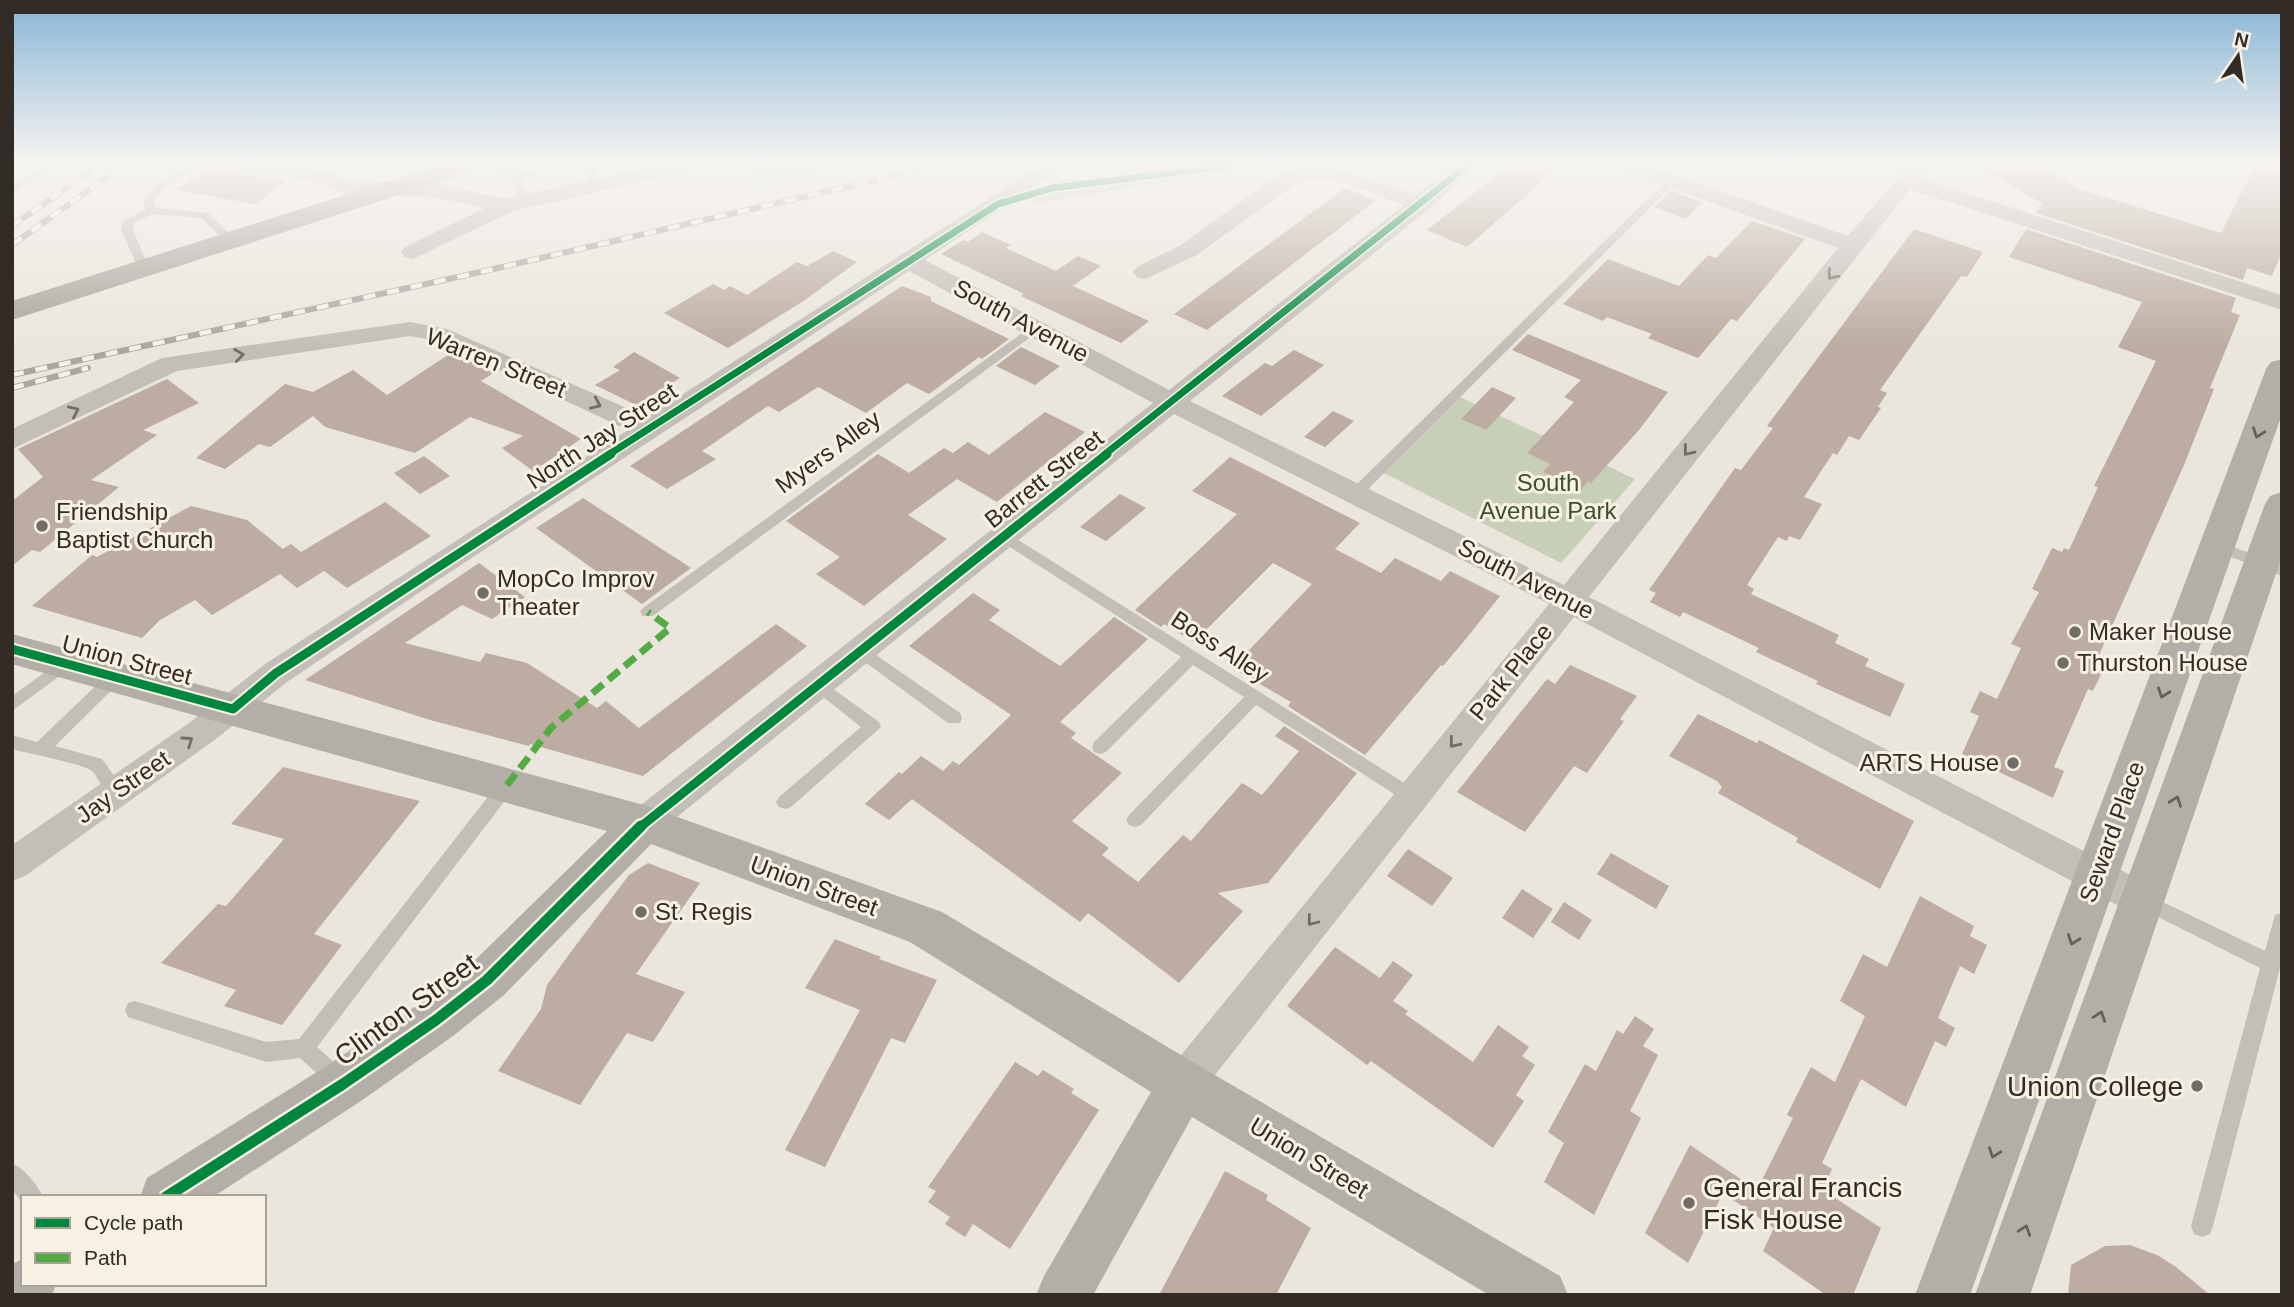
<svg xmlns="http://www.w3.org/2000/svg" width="2294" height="1307" viewBox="0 0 2294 1307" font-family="Helvetica,sans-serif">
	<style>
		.green { fill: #c8cfb9 }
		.building { fill: #bcaca1 }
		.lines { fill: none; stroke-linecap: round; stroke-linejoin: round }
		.lane { fill: #c3beb7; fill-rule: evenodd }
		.street { fill: #c3beb7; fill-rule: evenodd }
		.secondary { fill: #b3aea8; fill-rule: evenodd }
		.highway { fill: #a9a49d; fill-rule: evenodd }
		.rail-casing { stroke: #aaa6a2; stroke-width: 6 }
		.rail { stroke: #f7f1e4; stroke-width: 4.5; stroke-dasharray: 12; stroke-linecap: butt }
		.quiet { stroke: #54ab44; stroke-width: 7; stroke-dasharray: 14 7; stroke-linecap: butt }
		.cycleway-far2-casing { stroke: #f7f1e4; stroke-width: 10 }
		.cycleway-far1-casing { stroke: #f7f1e4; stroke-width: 13 }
		.cycleway-casing { stroke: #f7f1e4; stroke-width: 16 }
		.cycleway-far2 { stroke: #00873e; stroke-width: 7 }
		.cycleway-far1 { stroke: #00873e; stroke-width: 9 }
		.cycleway { stroke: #00873e; stroke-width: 11 }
		.oneway { stroke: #736d67 }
		.oneway2 { stroke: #665f5a }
		.poi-dot { fill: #726c66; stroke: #f7f1e4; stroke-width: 2.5 }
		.labels { text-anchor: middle; stroke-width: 6; stroke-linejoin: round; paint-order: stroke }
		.street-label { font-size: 24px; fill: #322b26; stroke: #f7f1e4 }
		.park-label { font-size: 24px; fill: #3e4f2c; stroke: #f7f1e4 }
		.poi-label { font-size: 24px; fill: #322b26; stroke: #f7f1e4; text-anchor: start }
		.near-street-label { font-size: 28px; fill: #322b26; stroke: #f7f1e4 }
		.near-poi-label { font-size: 28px; fill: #322b26; stroke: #f7f1e4; text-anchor: end }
	</style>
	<rect width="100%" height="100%" fill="#eae6de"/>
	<!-- green -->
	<path class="green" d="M 749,165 L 842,165 L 758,188 Z
		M 1172,165 L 1273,165 L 1028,204 L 1061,180 Z
		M 1460,397 L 1635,479 L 1561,563 L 1380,471 Z"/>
	<!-- building -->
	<path class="building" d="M 1510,165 L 1561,165 L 1467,247 L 1427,230 Z
		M 1974,165 L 2035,165 L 2082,190 L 2221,233 L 2255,165 L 2282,165 L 2282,251 L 2272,276 L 2247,268 L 2243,280 L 2036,213 L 2042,203 Z
		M 207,169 L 286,181 L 256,204 L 175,190 Z
		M 1345,188 L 1376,200 L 1207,330 L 1174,314 Z
		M 1671,191 L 1702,202 L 1686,219 L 1654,207 Z
		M 1752,221 L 1805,239 L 1737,321 L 1731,319 L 1698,358 L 1648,338 L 1652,334 L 1607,317 L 1603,321 L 1563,304 L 1608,259 L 1679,286 L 1708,255 L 1716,258 Z
		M 1914,229 L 1983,252 L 1967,277 L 1961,276 L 1880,390 L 1887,393 L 1878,407 L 1881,408 L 1859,440 L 1849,436 L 1837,455 L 1833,453 L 1804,497 L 1822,504 L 1800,540 L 1789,536 L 1787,541 L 1778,537 L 1747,585 L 1754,589 L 1751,594 L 1839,635 L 1835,643 L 1869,659 L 1865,666 L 1905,684 L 1890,717 L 1816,684 L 1818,681 L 1756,652 L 1759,648 L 1683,612 L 1680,617 L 1650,602 L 1656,593 L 1649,590 L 1735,468 L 1741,470 L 1773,428 L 1767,426 Z
		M 2026,229 L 2236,298 L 2231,312 L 2240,315 L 2210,388 L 2214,389 L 2184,465 L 2095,664 L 2104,668 L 2093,691 L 2088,689 L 2054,767 L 2064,771 L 2053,798 L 1962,754 L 1979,716 L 1970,712 L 1980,691 L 1997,699 L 2021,648 L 2011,644 L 2039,592 L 2032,589 L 2052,548 L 2062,552 L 2064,548 L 2069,550 L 2098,487 L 2094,486 L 2156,361 L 2118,347 L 2142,302 L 2009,257 Z
		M 982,232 L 1011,245 L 1006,248 L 1056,271 L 1078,256 L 1101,266 L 1073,286 L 1149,321 L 1121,343 L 1021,296 L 1024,294 L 941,254 L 963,240 L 968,242 Z
		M 833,251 L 857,262 L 802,302 L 728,348 L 664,313 L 713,284 L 724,290 L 730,286 L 747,295 L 797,262 L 807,266 Z
		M 902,286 L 931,297 L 931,301 L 1009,339 L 982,359 L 979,357 L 929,394 L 907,383 L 866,413 L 818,387 L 779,412 L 768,406 L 702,451 L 716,459 L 667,489 L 630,466 Z
		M 1528,334 L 1668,392 L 1639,430 L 1591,483 L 1588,481 L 1581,490 L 1543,472 L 1550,464 L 1527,453 L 1574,402 L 1564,397 L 1581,380 L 1512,350 Z
		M 1021,347 L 1060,366 L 1035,385 L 996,366 Z
		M 1294,350 L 1324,365 L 1261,416 L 1222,396 L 1265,363 L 1272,366 Z
		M 634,352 L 643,357 L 680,378 L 636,405 L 595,385 L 620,370 L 613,367 Z
		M 451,353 L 495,372 L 481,381 L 581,439 L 533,471 L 502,448 L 523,436 L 470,417 L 415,453 L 325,427 L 313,416 L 270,447 L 259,444 L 225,469 L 196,458 L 285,384 L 313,392 L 353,370 L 387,395 Z
		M 167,379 L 199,403 L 143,430 L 157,435 L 91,480 L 119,487 L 40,552 L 32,550 L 12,566 L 12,501 L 43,477 L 18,449 Z
		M 1492,387 L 1516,398 L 1486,430 L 1461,419 Z
		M 1333,411 L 1354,421 L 1325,447 L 1304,437 Z
		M 1045,412 L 1085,432 L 997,502 L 957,479 L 908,515 L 947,539 L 864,606 L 816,574 L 840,557 L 786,521 L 878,454 L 909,473 L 944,448 L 953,453 L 968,442 L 989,455 Z
		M 424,456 L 450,476 L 420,494 L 394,473 Z
		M 1230,457 L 1360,523 L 1335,549 L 1381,573 L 1395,558 L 1441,581 L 1450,571 L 1500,596 L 1465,640 L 1443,666 L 1441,665 L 1365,755 L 1297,712 L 1288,706 L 1291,702 L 1232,668 L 1312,584 L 1273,563 L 1194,642 L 1164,624 L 1161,627 L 1135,610 L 1237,514 L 1192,491 Z
		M 1120,494 L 1146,508 L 1106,541 L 1080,527 Z
		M 583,498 L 651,542 L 691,568 L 642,604 L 536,528 Z
		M 385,502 L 431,536 L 347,588 L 324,571 L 297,588 L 280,574 L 212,615 L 195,600 L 160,620 L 142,638 L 32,606 L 92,555 L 97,557 L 191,506 L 247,520 L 283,549 L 291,544 L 301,552 Z
		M 479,563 L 525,597 L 492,619 L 462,605 L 405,643 L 480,662 L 486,653 L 527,663 L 597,708 L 606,701 L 639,728 L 776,624 L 807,646 L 643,776 L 530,744 L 529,746 L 430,720 L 305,680 Z
		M 973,593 L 1000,610 L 989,620 L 1060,666 L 1114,617 L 1148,639 L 1060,722 L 1076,733 L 1071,738 L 1122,773 L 1072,821 L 1109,848 L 1102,855 L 1138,882 L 1183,835 L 1191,841 L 1242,783 L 1262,795 L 1299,751 L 1275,736 L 1284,726 L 1357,773 L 1268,883 L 1218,893 L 1243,911 L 1179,983 L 1088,913 L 1080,922 L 912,799 L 889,820 L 865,804 L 899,772 L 902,774 L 921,756 L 943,771 L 953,761 L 959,765 L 1011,715 L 909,646 Z
		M 1570,665 L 1637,696 L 1620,719 L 1624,721 L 1587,773 L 1574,766 L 1525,832 L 1457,792 L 1547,679 L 1555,684 Z
		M 1698,714 L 1757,743 L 1759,740 L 1914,821 L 1880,889 L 1796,842 L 1798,838 L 1718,793 L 1722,787 L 1717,781 L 1669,756 Z
		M 283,767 L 420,801 L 314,934 L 342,945 L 282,1025 L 224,1006 L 236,990 L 161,963 L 218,904 L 226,906 L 284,839 L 231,824 Z
		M 1408,849 L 1453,878 L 1432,906 L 1387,876 Z
		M 1611,853 L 1669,886 L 1656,909 L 1597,874 Z
		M 648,863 L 700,883 L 636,974 L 685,992 L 653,1042 L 627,1033 L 580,1105 L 498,1071 L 541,1009 L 547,985 L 570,953 L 629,875 Z
		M 1522,889 L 1553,909 L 1533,938 L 1502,918 Z
		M 1920,896 L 1974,926 L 1970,936 L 1987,945 L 1974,974 L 1960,966 L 1938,1018 L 1955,1028 L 1946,1047 L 1935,1041 L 1906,1107 L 1861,1079 L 1822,1163 L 1832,1169 L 1823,1190 L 1881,1228 L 1853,1295 L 1826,1295 L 1763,1251 L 1774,1228 L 1723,1193 L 1688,1263 L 1645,1233 L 1690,1145 L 1757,1190 L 1793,1118 L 1787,1115 L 1811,1067 L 1835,1082 L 1865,1016 L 1840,1001 L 1863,954 L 1887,967 Z
		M 1564,902 L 1592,920 L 1579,940 L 1551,922 Z
		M 835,939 L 881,957 L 879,959 L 937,980 L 905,1043 L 891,1038 L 825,1167 L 785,1150 L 860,1010 L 805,988 Z
		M 1335,947 L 1380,978 L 1393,961 L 1413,975 L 1393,1001 L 1408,1011 L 1405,1014 L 1473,1062 L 1498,1025 L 1529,1047 L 1522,1056 L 1535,1065 L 1516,1095 L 1524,1101 L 1493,1148 L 1371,1061 L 1367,1065 L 1287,1006 Z
		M 1635,1016 L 1654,1029 L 1643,1046 L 1658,1055 L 1630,1111 L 1641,1118 L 1594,1215 L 1544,1182 L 1564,1143 L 1548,1132 L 1585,1064 L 1596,1071 L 1617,1030 L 1623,1034 Z
		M 1015,1062 L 1038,1076 L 1043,1070 L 1074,1089 L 1071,1093 L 1099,1110 L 1010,1249 L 973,1224 L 965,1237 L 945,1224 L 950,1217 L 928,1202 L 936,1191 L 928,1187 Z
		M 1225,1171 L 1268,1195 L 1266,1200 L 1311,1228 L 1276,1295 L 1159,1295 Z
		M 2130,1245 L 2157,1255 L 2176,1267 L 2210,1295 L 2068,1295 L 2071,1265 L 2105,1246 Z"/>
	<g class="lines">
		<!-- lane -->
		<path class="lane" d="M 46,165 L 58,165 L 12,193 L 12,185 Z
			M 186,165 L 198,165 L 162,191 L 154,201 L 156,208 L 208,213 L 236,240 L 226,242 L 201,218 L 153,214 L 135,222 L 133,230 L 149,268 L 147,270 L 139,270 L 121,230 L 124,220 L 146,210 L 143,201 L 154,187 Z
			M 493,165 L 517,168 L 519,172 L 539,170 L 539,174 L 521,178 L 530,201 L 529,203 L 520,201 L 509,173 L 495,173 Z
			M 585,165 L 595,165 L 598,186 L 589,184 Z
			M 1668,179 L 1677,181 L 1360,497 L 1350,497 L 1348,494 L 1350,491 Z
			M 1036,323 L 1042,327 L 1040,330 L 653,616 L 643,616 L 640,612 L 643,608 Z
			M 1004,531 L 1417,791 L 1420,796 L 1417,801 L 1411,803 L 1405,801 L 1256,705 L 1141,825 L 1135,827 L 1129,825 L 1126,820 L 1129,815 L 1244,697 L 1193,665 L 1106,752 L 1100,754 L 1094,752 L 1092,747 L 1094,742 L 1181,657 L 999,540 L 997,536 L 999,532 Z
			M 2217,541 L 2282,565 L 2282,576 L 2212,550 L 2210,546 Z
			M 860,644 L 960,713 L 962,718 L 960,723 L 948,723 L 854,654 L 852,650 L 854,646 Z
			M 66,657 L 72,659 L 74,663 L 72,667 L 12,711 L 12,696 Z
			M 115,671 L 121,673 L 123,677 L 121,681 L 55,746 L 102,759 L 122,787 L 125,792 L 122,797 C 105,803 102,781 92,771 C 84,764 26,753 12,749 L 12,735 L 37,742 L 109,673 Z
			M 818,678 L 879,722 L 881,727 L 791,807 L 785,809 L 779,807 L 776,802 L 779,797 L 861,727 L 812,688 L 810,684 L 812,680 Z
			M 507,778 L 513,780 L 516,785 L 513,790 L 317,1047 L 346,1073 L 349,1080 L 346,1087 L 339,1090 L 332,1087 L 300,1058 L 266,1062 L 128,1017 L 125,1010 L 128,1003 L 135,1001 L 266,1042 L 299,1039 L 501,780 Z
			M 2144,893 L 2265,951 L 2275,915 L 2282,913 L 2281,964 L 2213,1226 L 2210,1234 L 2202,1237 L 2194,1234 L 2191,1226 L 2260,968 L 2138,907 L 2135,901 L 2138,895 Z
			M 12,1163 C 25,1169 37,1184 43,1197 L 23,1197 L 23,1203 L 12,1190 Z"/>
		<!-- street -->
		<path class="street" d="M 239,165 L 290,165 L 330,171 L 350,181 L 434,183 L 506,199 L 656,165 L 693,165 L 690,170 L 513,211 L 413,259 L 405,257 L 401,252 L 405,247 L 485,208 L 434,197 L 346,194 L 317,182 L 250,171 L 242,170 Z
			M 1042,165 L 1067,165 L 925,260 L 1169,390 L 1404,205 C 1371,194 1331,171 1297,183 L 1195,256 L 1145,279 L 1137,277 L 1133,272 L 1137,267 L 1179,246 L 1281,173 L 1294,170 L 1313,166 L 1330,167 L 1416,195 L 1455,165 L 1478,165 L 1429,209 L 1190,401 L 1564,585 L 1838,248 L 1620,170 L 1618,165 L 1647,165 L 1848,236 L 1909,165 L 1931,165 L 1920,178 L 2282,295 L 2282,310 L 1910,189 L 1589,597 L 2154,887 L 2159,899 L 2154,911 L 2141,915 L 2128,911 L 1574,617 L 1197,1098 L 1183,1104 L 1169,1098 L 1163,1084 L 1169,1070 L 1549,604 L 1174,414 L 656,834 L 644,838 L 632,834 L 626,823 L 632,812 L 1153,403 L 909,271 L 426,588 L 287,682 L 216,739 L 25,876 L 12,881 L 12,845 L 192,721 L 265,664 L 628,430 L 465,354 L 432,340 L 410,336 L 177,371 L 12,449 L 12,429 L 162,358 L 410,322 L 447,329 L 647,417 Z"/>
		<!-- secondary -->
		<path class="secondary" d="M 2282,359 L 2282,414 L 1970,1295 L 1915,1295 L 2266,369 L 2271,362 Z
			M 2282,492 L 2282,556 L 2030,1295 L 1975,1295 L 2265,504 L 2270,496 Z
			M 12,634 L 644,805 L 942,912 L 1201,1067 L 1560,1276 L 1568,1295 L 1489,1295 L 1192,1117 L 1093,1295 L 1036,1295 L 1044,1276 L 1151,1092 L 910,942 L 651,844 L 504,995 L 453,1036 L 361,1101 L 213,1197 L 140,1197 L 147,1178 L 325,1067 L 419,1004 L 470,965 L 607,831 L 12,664 Z
			M 23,1259 L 23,1284 L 56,1284 L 52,1295 L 12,1295 L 12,1264 Z"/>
		<!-- highway -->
		<path class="highway" d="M 439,165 L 477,165 L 473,171 L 12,320 L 12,301 Z"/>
		<!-- rail casing -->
		<g class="rail-casing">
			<path id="rail" d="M 12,226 L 99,165
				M 12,245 L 124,165
				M 12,375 L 485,271 L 898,175 L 924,165
				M 12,388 L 88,368"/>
		</g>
		<!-- rail -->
		<use href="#rail" class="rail"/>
		<!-- quiet -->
		<path class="quiet" d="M 507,785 L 551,728 L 670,628 L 648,612"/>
		<!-- cycleway-far2 casing -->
		<g class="cycleway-far2-casing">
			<path id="cycleway-far2" d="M 608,455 L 998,204 L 1052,188 L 1233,165
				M 1104,455 L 1468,165"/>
		</g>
		<!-- cycleway-far1 casing -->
		<g class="cycleway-far1-casing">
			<path id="cycleway-far1" d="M 12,649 L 233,709 L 276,673 L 611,454
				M 639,828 L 1107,454"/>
		</g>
		<!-- cycleway casing -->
		<g class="cycleway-casing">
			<path id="cycleway" d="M 166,1197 L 343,1084 L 436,1020 L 487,980 L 641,826"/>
		</g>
		<!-- cycleway-far2 -->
		<use href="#cycleway-far2" class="cycleway-far2"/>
		<!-- cycleway-far1 -->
		<use href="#cycleway-far1" class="cycleway-far1"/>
		<!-- cycleway -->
		<use href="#cycleway" class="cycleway"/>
	</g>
	<!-- one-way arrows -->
	<defs><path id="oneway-chevron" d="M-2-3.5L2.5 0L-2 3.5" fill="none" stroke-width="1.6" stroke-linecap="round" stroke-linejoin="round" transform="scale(1.75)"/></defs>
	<g class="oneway">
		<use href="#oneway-chevron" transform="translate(1832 275) rotate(129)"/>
		<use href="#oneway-chevron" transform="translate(239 355) rotate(-8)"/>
		<use href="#oneway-chevron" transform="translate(596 404) rotate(24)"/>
		<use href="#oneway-chevron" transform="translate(74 411) rotate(-25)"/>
		<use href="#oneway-chevron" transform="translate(1688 451) rotate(129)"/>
		<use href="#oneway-chevron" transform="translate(188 741) rotate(-35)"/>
		<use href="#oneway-chevron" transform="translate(1454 743) rotate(129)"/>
		<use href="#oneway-chevron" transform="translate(1312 921) rotate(128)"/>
	</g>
	<g class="oneway2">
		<use href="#oneway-chevron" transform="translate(2258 433) rotate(110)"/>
		<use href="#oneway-chevron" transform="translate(2163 693) rotate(110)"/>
		<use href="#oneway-chevron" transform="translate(2176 801) rotate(-70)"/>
		<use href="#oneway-chevron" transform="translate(2073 940) rotate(110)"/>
		<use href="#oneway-chevron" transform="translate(2100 1016) rotate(-71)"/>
		<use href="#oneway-chevron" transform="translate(1994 1153) rotate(110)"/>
		<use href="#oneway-chevron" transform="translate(2025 1230) rotate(-71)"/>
	</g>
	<!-- sky -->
	<linearGradient id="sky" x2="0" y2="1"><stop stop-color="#89b5d6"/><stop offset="0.47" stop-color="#f6f4f0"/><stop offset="1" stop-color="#f6f4f0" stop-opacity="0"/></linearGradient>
	<rect width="2294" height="348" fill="url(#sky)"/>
	<!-- markers -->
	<g class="poi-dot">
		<circle cx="42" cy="526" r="7"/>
		<circle cx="483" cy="593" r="7"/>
		<circle cx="2075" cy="632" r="7"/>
		<circle cx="2063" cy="663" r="7"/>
		<circle cx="2013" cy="763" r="7"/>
		<circle cx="641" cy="912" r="7"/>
		<circle cx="2197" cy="1086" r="7"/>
		<circle cx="1689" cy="1203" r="7"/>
	</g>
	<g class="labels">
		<!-- street labels -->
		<g class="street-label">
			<text transform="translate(1021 321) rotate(28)" y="8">South Avenue</text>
			<text transform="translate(496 363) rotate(22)" y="8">Warren Street</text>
			<text transform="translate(602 436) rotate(-33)" y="8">North Jay Street</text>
			<text transform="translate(828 452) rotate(-36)" y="8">Myers Alley</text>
			<text transform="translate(1044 479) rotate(-38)" y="8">Barrett Street</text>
			<text transform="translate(1526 579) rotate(27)" y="8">South Avenue</text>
			<text transform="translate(1220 647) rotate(33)" y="8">Boss Alley</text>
			<text transform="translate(127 660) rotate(15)" y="8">Union Street</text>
			<text transform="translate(1511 672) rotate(-51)" y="8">Park Place</text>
			<text transform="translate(123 787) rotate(-35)" y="8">Jay Street</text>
			<text transform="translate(2112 832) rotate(-70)" y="8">Seward Place</text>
			<text transform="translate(814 886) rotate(20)" y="8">Union Street</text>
			<text transform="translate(1309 1158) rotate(31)" y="8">Union Street</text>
		</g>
		<!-- park labels -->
		<g class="park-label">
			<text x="1548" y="491">South<tspan x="1548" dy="28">Avenue Park</tspan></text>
		</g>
		<!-- poi labels -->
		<g class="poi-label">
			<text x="56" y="520">Friendship<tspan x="56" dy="28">Baptist Church</tspan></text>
			<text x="497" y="587">MopCo Improv<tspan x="497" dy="28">Theater</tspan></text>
			<text x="2089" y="640">Maker House</text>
			<text x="2077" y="671">Thurston House</text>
			<text x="1999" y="771" text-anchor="end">ARTS House</text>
			<text x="655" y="920">St. Regis</text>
		</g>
		<!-- near-street labels -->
		<g class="near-street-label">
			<text transform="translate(406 1009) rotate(-36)" y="10">Clinton Street</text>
		</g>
		<!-- near-poi labels -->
		<g class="near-poi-label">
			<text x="2183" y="1096">Union College</text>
			<text x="1703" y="1197" text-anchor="start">General Francis<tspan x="1703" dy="32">Fisk House</tspan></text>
		</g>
	</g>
	<!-- border -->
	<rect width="2294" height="1307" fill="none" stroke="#322b26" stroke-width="28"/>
	<!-- legend -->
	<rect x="21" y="1195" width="245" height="91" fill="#f7f1e4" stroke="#a8a298" stroke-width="2"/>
	<rect x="35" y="1218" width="35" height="10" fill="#00873e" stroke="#a8a298" stroke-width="2"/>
	<text x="84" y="1230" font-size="21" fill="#322b26">Cycle path</text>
	<rect x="35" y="1253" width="35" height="10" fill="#54ab44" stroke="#a8a298" stroke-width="2"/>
	<text x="84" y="1265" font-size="21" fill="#322b26">Path</text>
	<!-- north arrow -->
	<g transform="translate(2238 56) rotate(13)" stroke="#f7f1e4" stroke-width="5" paint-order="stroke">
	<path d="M0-5L12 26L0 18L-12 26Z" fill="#322b26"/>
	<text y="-10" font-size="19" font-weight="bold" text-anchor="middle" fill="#322b26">N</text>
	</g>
</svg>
